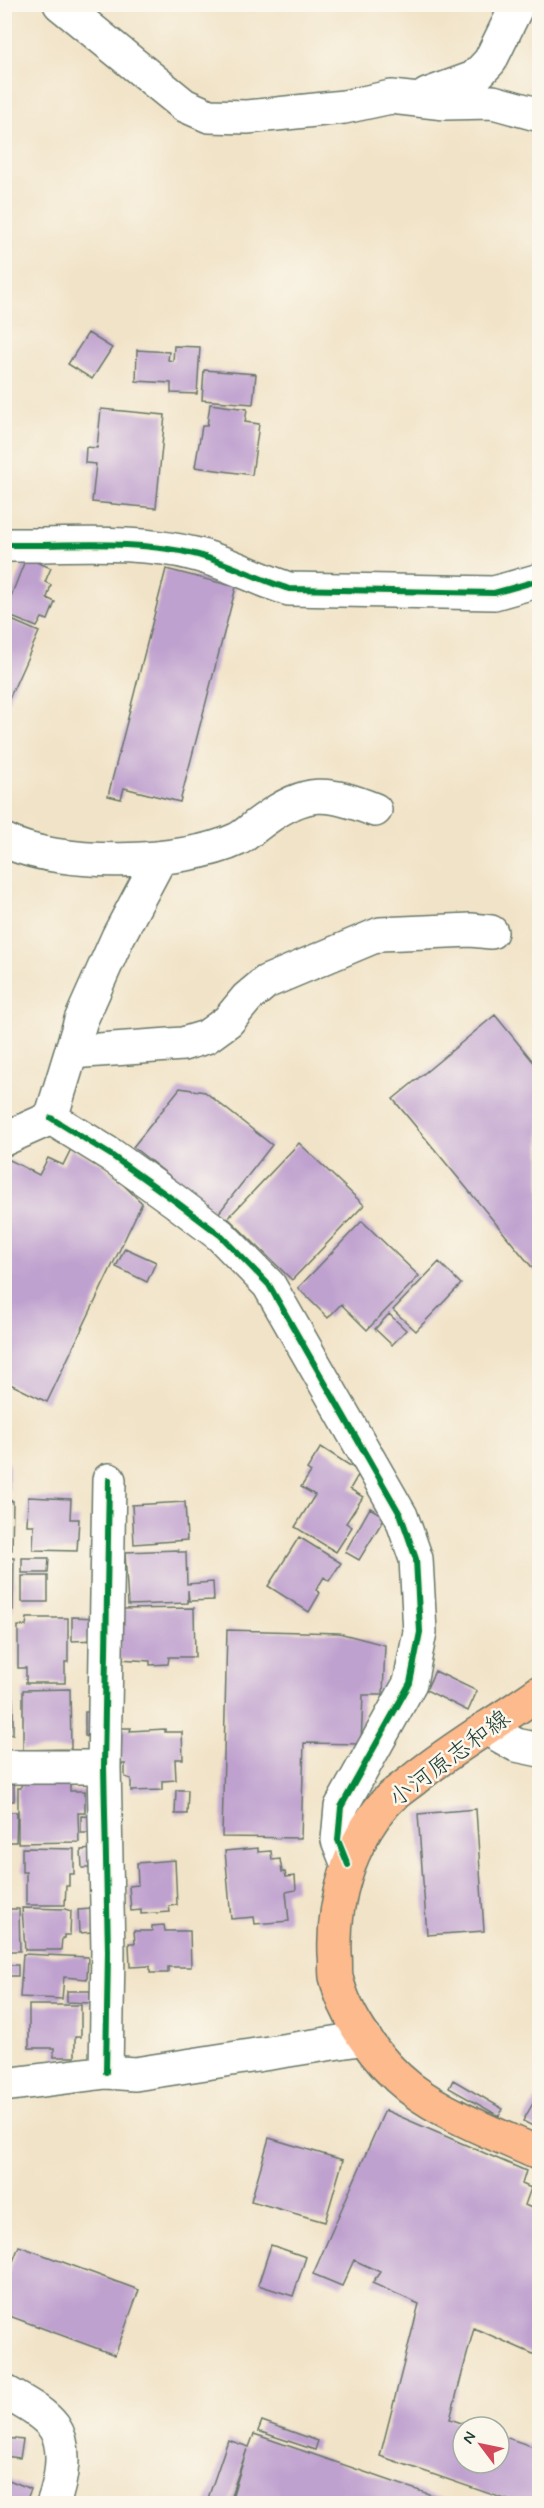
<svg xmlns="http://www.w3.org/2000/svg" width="544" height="2508" viewBox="0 0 544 2508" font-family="Mynerve,'Klee One',sans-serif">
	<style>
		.building { fill: #bfa1cf }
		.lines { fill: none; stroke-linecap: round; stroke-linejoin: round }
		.minor-casing { stroke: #687767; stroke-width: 36 }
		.major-casing { stroke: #687767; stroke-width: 36 }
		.minor { stroke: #fff; stroke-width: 33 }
		.major { stroke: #fcba8d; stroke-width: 33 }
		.cycleway-casing { stroke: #fbf7ec; stroke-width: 10 }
		.cycleway { stroke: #00873e; stroke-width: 6 }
		.labels { text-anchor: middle; stroke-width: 5; stroke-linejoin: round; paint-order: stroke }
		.street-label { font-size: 24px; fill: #1f3d34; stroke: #fbf7ec }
	</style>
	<rect width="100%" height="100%" fill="#fbf7ec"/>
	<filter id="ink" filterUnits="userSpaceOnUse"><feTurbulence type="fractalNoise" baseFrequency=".0167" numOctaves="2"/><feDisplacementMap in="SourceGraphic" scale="12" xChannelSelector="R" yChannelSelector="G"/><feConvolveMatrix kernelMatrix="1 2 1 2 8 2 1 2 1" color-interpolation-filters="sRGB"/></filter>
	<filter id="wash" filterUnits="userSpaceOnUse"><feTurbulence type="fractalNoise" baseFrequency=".008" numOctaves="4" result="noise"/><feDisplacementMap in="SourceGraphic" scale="24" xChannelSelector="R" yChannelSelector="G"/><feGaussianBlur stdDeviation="1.35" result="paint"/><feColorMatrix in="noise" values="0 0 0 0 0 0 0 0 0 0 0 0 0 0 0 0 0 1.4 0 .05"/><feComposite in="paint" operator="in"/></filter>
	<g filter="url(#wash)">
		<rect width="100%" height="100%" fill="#f1e3c7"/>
		<g id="blocks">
			<!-- building -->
			<path class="building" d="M 88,333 L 112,348 L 92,379 L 68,364 Z
				M 174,346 L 200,347 L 197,394 L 171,393 L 171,383 L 136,381 L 137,350 L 169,352 L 168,360 L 173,361 Z
				M 204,370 L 256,374 L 253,404 L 202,400 Z
				M 210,404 L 247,409 L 245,422 L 259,424 L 252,475 L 195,467 L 202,426 L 207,426 Z
				M 101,409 L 165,415 L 156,508 L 92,502 L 96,464 L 85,463 L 86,447 L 97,448 Z
				M 26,558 L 51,568 L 45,582 L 51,585 L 47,598 L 55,602 L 48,620 L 42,618 L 37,627 L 4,614 Z
				M 166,569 L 236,587 L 180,802 L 124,788 L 121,799 L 108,796 Z
				M 7,618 L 39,632 L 5,708 L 5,623 Z
				M 495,1015 L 540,1070 L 540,1277 L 393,1099 Z
				M 180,1088 L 205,1092 L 272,1145 L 218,1214 L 133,1147 Z
				M 299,1143 L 364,1205 L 292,1280 L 228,1218 Z
				M 71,1149 L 101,1163 L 142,1203 L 47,1402 L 4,1381 L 4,1162 L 10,1160 L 39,1175 L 48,1158 L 63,1165 Z
				M 362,1221 L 419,1276 L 367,1330 L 341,1304 L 328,1318 L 298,1288 Z
				M 125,1248 L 156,1262 L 147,1282 L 116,1267 Z
				M 439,1262 L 461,1284 L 416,1331 L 393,1310 Z
				M 389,1314 L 406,1330 L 392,1345 L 375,1329 Z
				M 321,1447 L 360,1472 L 350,1489 L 363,1497 L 346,1523 L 352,1527 L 336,1552 L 295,1527 L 315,1495 L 301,1487 L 311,1472 L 307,1469 Z
				M 4,1462 L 9,1462 L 9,1490 L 4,1490 Z
				M 28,1497 L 71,1499 L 70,1519 L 79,1519 L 77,1551 L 33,1550 L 34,1525 L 27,1525 Z
				M 4,1500 L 13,1501 L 12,1550 L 4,1550 Z
				M 185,1502 L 187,1540 L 134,1544 L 132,1505 Z
				M 370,1508 L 385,1517 L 359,1560 L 345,1552 Z
				M 299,1537 L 341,1563 L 329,1581 L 324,1577 L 316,1590 L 320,1593 L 309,1612 L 268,1586 Z
				M 178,1550 L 178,1552 L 186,1552 L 187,1584 L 213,1582 L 214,1600 L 189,1601 L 188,1590 L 188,1603 L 128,1605 L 125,1552 Z
				M 4,1558 L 14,1558 L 13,1610 L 4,1610 Z
				M 22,1558 L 49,1558 L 48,1573 L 22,1573 Z
				M 22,1576 L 48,1576 L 48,1602 L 22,1602 Z
				M 194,1608 L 195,1657 L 169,1657 L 168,1664 L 150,1665 L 150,1661 L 119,1659 L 119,1609 Z
				M 72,1617 L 97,1618 L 97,1640 L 72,1641 Z
				M 27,1618 L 68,1618 L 68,1662 L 65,1662 L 65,1683 L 26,1683 L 26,1668 L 18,1668 L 18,1626 L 26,1626 Z
				M 227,1630 L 339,1633 L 385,1645 L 383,1695 L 363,1695 L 361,1744 L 304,1743 L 301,1838 L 222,1837 Z
				M 435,1671 L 477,1691 L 468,1711 L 426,1690 Z
				M 70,1689 L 71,1749 L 23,1750 L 23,1690 Z
				M 4,1698 L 13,1698 L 13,1734 L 4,1734 Z
				M 85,1712 L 97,1712 L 97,1736 L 85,1736 Z
				M 120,1728 L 131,1728 L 130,1731 L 165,1729 L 165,1732 L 182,1732 L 183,1759 L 175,1759 L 176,1780 L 162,1781 L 162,1790 L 131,1791 L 131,1779 L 125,1777 L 125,1764 L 121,1764 Z
				M 4,1778 L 14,1778 L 14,1801 L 4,1801 Z
				M 21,1779 L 39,1779 L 40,1784 L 70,1783 L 70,1791 L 85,1791 L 85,1813 L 78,1813 L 79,1842 L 18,1843 L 18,1788 L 21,1788 Z
				M 176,1790 L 188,1790 L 187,1814 L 175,1814 Z
				M 476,1809 L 484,1931 L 427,1935 L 418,1814 Z
				M 4,1812 L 17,1812 L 16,1842 L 4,1842 Z
				M 81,1816 L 96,1817 L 96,1833 L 81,1833 Z
				M 22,1848 L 74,1849 L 74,1874 L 69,1874 L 69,1886 L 66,1886 L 65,1905 L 26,1905 L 26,1872 L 22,1872 Z
				M 258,1848 L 258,1852 L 271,1851 L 272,1860 L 280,1859 L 282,1872 L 285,1872 L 286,1877 L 295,1876 L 296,1890 L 286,1892 L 289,1921 L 255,1924 L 254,1917 L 231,1919 L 225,1851 Z
				M 94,1849 L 95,1868 L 82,1868 L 81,1850 Z
				M 175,1860 L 177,1905 L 169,1906 L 170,1912 L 141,1914 L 141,1910 L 131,1911 L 129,1886 L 138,1885 L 137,1863 Z
				M 22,1908 L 65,1909 L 71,1911 L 70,1935 L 64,1935 L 64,1938 L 62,1938 L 61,1950 L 25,1950 Z
				M 4,1909 L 19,1909 L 20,1951 L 8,1951 L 8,1962 L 4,1962 Z
				M 91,1909 L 93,1932 L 79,1933 L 78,1910 Z
				M 164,1925 L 165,1931 L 190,1931 L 191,1967 L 168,1967 L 168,1973 L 150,1973 L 150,1966 L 130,1967 L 129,1943 L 135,1943 L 134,1931 L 152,1931 L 152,1926 Z
				M 23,1954 L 88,1957 L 87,1979 L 64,1977 L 62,1999 L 20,1997 Z
				M 5,1965 L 18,1965 L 18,1976 L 5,1976 Z
				M 4,1983 L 8,1983 L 8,2010 L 4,2010 Z
				M 67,1991 L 90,1991 L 90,2003 L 67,2002 Z
				M 29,2005 L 81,2005 L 81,2037 L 75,2037 L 75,2057 L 54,2057 L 54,2048 L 29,2048 Z
				M 453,2080 L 503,2109 L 499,2116 L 449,2088 Z
				M 540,2091 L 540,2130 L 523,2121 Z
				M 385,2110 L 526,2171 L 522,2184 L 531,2188 L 525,2205 L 540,2212 L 540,2357 L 474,2328 L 450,2419 L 473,2427 L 463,2427 L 463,2463 L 499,2463 L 499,2435 L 540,2449 L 540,2504 L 519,2504 L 380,2456 L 419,2304 L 372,2283 L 380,2272 L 354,2260 L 342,2286 L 313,2274 Z
				M 269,2138 L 343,2160 L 325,2222 L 251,2201 Z
				M 271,2245 L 306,2257 L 293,2296 L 258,2285 Z
				M 19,2246 L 139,2290 L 115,2355 L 4,2314 L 4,2285 Z
				M 262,2421 L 318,2441 L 315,2450 L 258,2431 Z
				M 254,2434 L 455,2503 L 455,2504 L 230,2504 L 247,2449 L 228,2504 L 206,2504 L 228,2440 L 249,2447 Z
				M 6,2438 L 23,2440 L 20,2458 L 4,2456 Z
				M 4,2478 L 31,2489 L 25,2504 L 4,2504 Z"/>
		</g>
	</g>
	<g filter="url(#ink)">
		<use href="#blocks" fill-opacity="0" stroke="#687767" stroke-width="1.5"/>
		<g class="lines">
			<!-- minor casing -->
			<g class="minor-casing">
				<path id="minor" d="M 60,4 L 184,105 L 209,116 L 247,117 L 344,107 L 391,97 L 445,103 L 493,102 L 540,115
					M 427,95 L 474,78 L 490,61 L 518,4
					M 4,545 C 64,546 137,539 194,554 C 227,562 257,579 289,589 L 494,593 L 540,580
					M 4,840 C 57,868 184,865 238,839 C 247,834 255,826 264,820 C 306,789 328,791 375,810
					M 71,1052 L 183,1044 L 206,1037 L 228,1021 L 247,998 L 266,982 L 380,934 L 471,930 L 491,932
					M 51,1118 L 111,1155 L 175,1201 L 220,1235 L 269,1285 L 401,1516 L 416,1559 L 420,1632 L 410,1683 L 341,1807 L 338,1840 L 348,1865
					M 4,1139 L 51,1118 L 81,1020 L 118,937 L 160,858
					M 486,1728 L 516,1745 L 540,1750
					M 4,1767 L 104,1767
					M 106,2072 L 108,1951 L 104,1767 L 109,1480
					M 4,2085 L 106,2072 L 135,2074 L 365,2038
					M 4,2391 C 20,2401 42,2411 54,2427 C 68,2447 61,2482 53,2504"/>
			</g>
			<!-- major casing -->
			<g class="major-casing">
				<path id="major" d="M 540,1692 C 498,1722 453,1747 413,1780 C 404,1787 393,1794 385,1803 C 349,1845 333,1900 335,1954 C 336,1961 335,1970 336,1977 C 345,2017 379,2064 410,2088 C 445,2115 500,2136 540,2154"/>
			</g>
			<!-- minor -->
			<use href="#minor" class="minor"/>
			<!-- major -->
			<use href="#major" class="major"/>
			<!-- cycleway casing -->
			<g class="cycleway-casing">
				<path id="cycleway" d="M 4,545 C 64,546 137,539 194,554 C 227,562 257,579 289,589 L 494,593 L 540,580
					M 51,1118 L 111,1155 L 175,1201 L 220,1235 L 269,1285 L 401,1516 L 416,1559 L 420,1632 L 410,1683 L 341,1807 L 338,1840 L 348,1865
					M 106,2072 L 108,1951 L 104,1767 L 109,1480"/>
			</g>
			<!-- cycleway -->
			<use href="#cycleway" class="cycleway"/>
		</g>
	</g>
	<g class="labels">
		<!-- street labels -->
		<g class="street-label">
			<text transform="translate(449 1758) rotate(-37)" y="8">小河原志和線</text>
		</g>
	</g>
	<!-- margin -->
	<rect width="544" height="2508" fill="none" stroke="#fbf7ec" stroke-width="24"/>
	<!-- north arrow -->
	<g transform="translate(481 2445) rotate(302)"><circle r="28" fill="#fbf7ec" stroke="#a3ada2" stroke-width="1.5"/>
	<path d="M0-4.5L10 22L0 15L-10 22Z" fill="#d1495b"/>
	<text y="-9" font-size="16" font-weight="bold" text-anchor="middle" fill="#1f3d34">N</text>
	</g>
</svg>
